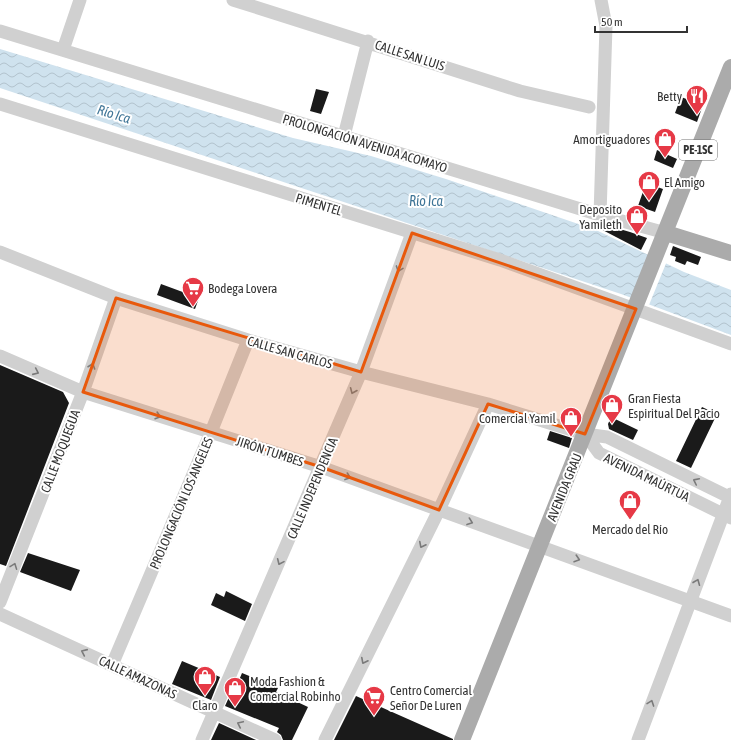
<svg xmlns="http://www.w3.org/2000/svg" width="731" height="740" viewBox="0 0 731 740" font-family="'Asap Condensed',sans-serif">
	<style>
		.water { fill: url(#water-waves) }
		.pier { fill: #fff }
		.building { fill: #1a1a1a }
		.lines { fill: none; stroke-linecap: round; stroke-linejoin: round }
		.minor { stroke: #d0d0d0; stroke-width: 13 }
		.major { stroke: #ababab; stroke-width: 16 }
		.oneway { stroke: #7a7a7a }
		.marked { fill: #e8590c; fill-opacity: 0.2; stroke: #e8590c; stroke-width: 3; stroke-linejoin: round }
		.labels { text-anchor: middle; stroke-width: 4; stroke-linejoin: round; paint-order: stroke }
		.shield { fill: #fff; stroke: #707070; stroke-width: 1 }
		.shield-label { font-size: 12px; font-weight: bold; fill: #333 }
		.street-label { font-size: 13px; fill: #333; stroke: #fff }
		.poi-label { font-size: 13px; fill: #333; stroke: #fff; text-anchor: start }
		.water-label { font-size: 14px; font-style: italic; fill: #3f7597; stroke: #fff }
	</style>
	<defs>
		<pattern id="water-waves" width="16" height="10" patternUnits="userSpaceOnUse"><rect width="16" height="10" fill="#cfe2ee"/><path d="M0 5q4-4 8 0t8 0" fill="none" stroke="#b2c2cd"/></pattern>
	</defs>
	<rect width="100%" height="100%" fill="#fff"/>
	<!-- water -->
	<path class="water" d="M 0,49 L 293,138 L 371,156 L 446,179 L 596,230 L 684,272 L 731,290 L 731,335 L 621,294 L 0,88 Z"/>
	<!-- pier -->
	<path class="pier" d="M 653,255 L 667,261 L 649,305 L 634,300 Z"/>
	<!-- building -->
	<path class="building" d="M 316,89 L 329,92 L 321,114 L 310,111 Z
		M 681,97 L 703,105 L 697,122 L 675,113 Z
		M 657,150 L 677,159 L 673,168 L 654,160 Z
		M 646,183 L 663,189 L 655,212 L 638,206 Z
		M 592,221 L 630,232 L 647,238 L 641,250 L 591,224 Z
		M 673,246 L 701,257 L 698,265 L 687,261 L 685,265 L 675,261 L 676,257 L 670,255 Z
		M 161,284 L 199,298 L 195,309 L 157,295 Z
		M 0,365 L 63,392 L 69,403 L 6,566 L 0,564 Z
		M 702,407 L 717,414 L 691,468 L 676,461 Z
		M 611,417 L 638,430 L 633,440 L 609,429 L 608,424 Z
		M 550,431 L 572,438 L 569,448 L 547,440 Z
		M 28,553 L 80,570 L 71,591 L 20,572 Z
		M 226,591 L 252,604 L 245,621 L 211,605 L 216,593 L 224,597 Z
		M 182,661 L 220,677 L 211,700 L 172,684 Z
		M 242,673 L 278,688 L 276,692 L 308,707 L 292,740 L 283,740 L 281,735 L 277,732 L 279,728 L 225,706 L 235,684 L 237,685 Z
		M 356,696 L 453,739 L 453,740 L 334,740 Z
		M 219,723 L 256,740 L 211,740 Z"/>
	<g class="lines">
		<!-- minor -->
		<path class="minor" d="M 233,0 L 520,91 L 589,107
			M 0,31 L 600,215 L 666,233
			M 63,50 L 80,0
			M 0,104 L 500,260 L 731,344
			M 344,136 L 368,41
			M 600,215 L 606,26 L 601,0
			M 0,252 L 116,298 L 248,340 L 361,372 L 488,404 L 585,434 L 607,437 L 731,498
			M 0,356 L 83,392 L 321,467 L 731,616
			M 585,434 L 599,453 L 731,518
			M 0,602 L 83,392 L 116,298
			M 0,614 L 275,740
			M 112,665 L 211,432 L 248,340
			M 202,740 L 361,372 L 412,233
			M 325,740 L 439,510 L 488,404
			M 638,740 L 731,494"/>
		<!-- major -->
		<path class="major" d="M 666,233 L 731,253
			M 462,740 L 731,67"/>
	</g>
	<!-- one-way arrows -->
	<defs><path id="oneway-chevron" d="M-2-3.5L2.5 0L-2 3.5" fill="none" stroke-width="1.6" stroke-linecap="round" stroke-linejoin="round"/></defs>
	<g class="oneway">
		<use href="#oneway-chevron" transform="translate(399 269) rotate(110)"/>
		<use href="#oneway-chevron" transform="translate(92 366) rotate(-71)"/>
		<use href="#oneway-chevron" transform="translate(36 372) rotate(24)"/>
		<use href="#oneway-chevron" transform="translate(353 391) rotate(113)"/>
		<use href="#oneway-chevron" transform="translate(158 416) rotate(17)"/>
		<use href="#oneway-chevron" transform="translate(348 477) rotate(20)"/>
		<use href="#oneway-chevron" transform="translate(696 481) rotate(-154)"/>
		<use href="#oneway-chevron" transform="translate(470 522) rotate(20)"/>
		<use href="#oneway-chevron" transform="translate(422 545) rotate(117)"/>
		<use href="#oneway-chevron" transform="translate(577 559) rotate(18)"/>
		<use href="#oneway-chevron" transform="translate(280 562) rotate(114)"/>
		<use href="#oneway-chevron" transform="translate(14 566) rotate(-69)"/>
		<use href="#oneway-chevron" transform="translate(697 582) rotate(-68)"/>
		<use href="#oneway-chevron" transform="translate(84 652) rotate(-156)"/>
		<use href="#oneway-chevron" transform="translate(364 661) rotate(117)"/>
		<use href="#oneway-chevron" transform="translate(651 703) rotate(-70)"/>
		<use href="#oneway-chevron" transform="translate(240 724) rotate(-155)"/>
	</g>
	<!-- marked area -->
	<path class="marked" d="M 412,233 L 636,309 L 585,434 L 488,404 L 439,510 L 321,467 L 83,392 L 116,298 L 361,372 Z"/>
	<!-- icons -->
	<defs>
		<g id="restaurant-pin" transform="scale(1.15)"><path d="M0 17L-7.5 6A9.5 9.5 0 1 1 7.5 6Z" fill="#e63946" stroke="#fff"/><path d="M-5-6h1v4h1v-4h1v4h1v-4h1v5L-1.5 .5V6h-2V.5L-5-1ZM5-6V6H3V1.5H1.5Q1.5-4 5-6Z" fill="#fff"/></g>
		<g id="shop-pin" transform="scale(1.15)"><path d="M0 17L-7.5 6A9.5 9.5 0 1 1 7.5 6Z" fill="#e63946" stroke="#fff"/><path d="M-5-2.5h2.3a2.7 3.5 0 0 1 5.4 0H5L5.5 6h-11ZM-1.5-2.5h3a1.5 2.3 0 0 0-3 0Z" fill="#fff"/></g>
		<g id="supermarket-pin" transform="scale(1.15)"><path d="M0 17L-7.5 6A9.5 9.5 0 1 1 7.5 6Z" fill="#e63946" stroke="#fff"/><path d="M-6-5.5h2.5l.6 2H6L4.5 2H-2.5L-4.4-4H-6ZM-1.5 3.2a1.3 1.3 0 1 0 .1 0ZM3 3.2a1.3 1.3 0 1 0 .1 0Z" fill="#fff"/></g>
	</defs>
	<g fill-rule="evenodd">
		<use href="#restaurant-pin" x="697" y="96"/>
		<use href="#shop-pin" x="665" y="139"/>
		<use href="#shop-pin" x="649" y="182"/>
		<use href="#shop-pin" x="637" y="216"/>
		<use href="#supermarket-pin" x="193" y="288"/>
		<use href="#shop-pin" x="612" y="405"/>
		<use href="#shop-pin" x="571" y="418"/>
		<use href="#shop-pin" x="630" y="501"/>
		<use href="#shop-pin" x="205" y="677"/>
		<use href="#shop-pin" x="235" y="688"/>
		<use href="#supermarket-pin" x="374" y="697"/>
	</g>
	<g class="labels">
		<!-- shield labels -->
		<rect class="shield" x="679" y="140" width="38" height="20" rx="3"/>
		<g class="shield-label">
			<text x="698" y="154">PE-1SC</text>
		</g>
		<!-- street labels -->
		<g class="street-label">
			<text transform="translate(410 55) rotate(18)" y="5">CALLE SAN LUIS</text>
			<text transform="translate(365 143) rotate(17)" y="5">PROLONGACIÓN AVENIDA ACOMAYO</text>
			<text transform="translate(319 204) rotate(17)" y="5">PIMENTEL</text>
			<text transform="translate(290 352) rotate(16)" y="5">CALLE SAN CARLOS</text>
			<text transform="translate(60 451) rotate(-69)" y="5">CALLE MOQUEGUA</text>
			<text transform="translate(270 451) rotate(18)" y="5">JIRÓN TUMBES</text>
			<text transform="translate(647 477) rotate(26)" y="5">AVENIDA MAÚRTUA</text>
			<text transform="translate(564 487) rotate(-68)" y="5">AVENIDA GRAU</text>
			<text transform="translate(312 488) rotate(-67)" y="5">CALLE INDEPENDENCIA</text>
			<text transform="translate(181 503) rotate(-67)" y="5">PROLONGACIÓN LOS ANGELES</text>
			<text transform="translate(138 677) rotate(25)" y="5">CALLE AMAZONAS</text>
		</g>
		<!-- poi labels -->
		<g class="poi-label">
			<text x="682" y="101" text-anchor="end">Betty</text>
			<text x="650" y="144" text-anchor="end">Amortiguadores</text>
			<text x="664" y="187">El Amigo</text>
			<text x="622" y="214" text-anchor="end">Deposito<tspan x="622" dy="15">Yamileth</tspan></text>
			<text x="208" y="293">Bodega Lovera</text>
			<text x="628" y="403">Gran Fiesta<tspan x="628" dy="15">Espiritual Del Pacio</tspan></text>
			<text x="556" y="423" text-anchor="end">Comercial Yamil</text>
			<text x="630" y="534" text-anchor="middle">Mercado del Río</text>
			<text x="250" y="686">Moda Fashion &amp;<tspan x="250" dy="15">Comercial Robinho</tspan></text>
			<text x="390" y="695">Centro Comercial<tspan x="390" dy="15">Señor De Luren</tspan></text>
			<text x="205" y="710" text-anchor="middle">Claro</text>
		</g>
		<!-- water labels -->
		<g class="water-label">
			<text transform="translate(114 114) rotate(17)" y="5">Río Ica</text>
			<text x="426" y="206">Río Ica</text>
		</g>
	</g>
	<!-- scale -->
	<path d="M595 26v6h92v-6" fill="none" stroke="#333333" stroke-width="2"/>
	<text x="601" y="26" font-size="12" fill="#333333" stroke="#ffffff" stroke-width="3" paint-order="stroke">50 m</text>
</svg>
